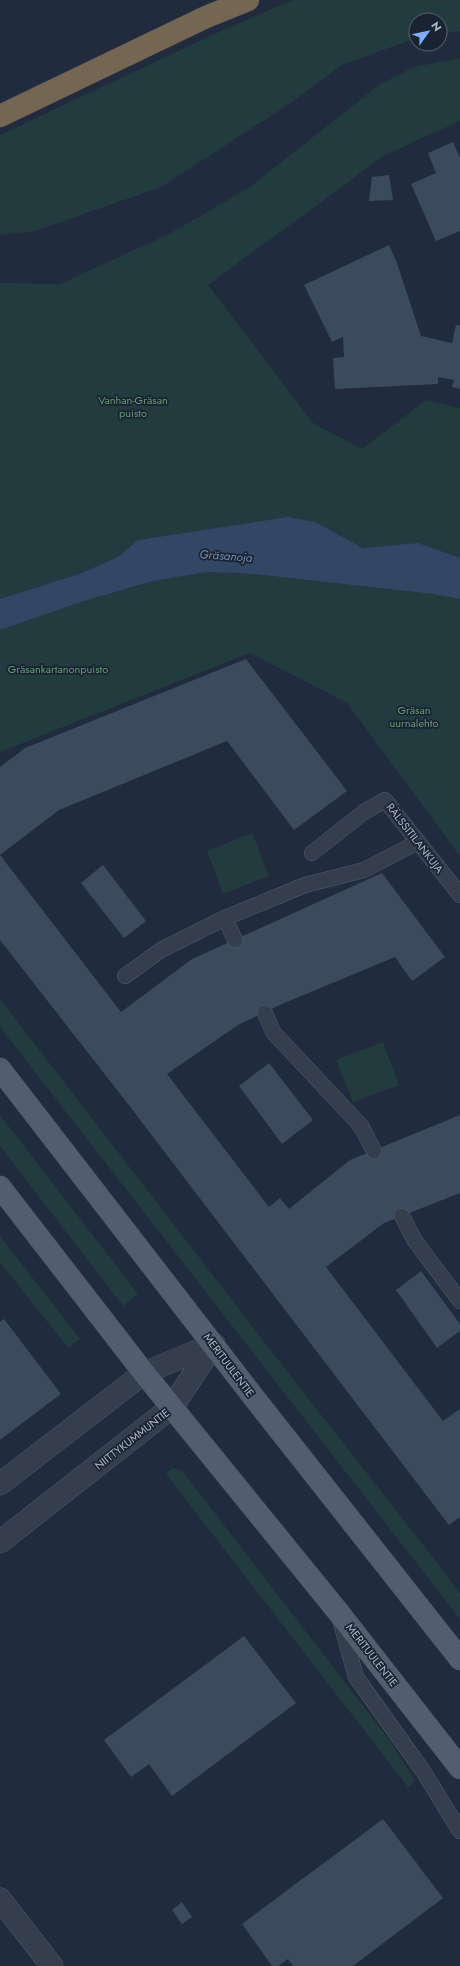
<svg xmlns="http://www.w3.org/2000/svg" width="460" height="1966" viewBox="0 0 460 1966" font-family="Jost,sans-serif">
	<style>
		.green { fill: #223b3e }
		.water { fill: #324766 }
		.building { fill: #3c4a5d }
		.lines { fill: none; stroke-linecap: round; stroke-linejoin: round }
		.lane-casing { stroke: #525c6b; stroke-width: 16 }
		.street-casing { stroke: #525c6b; stroke-width: 23 }
		.primary-casing { stroke: #3d4756; stroke-width: 23 }
		.highway-casing { stroke: #3f4958; stroke-width: 23 }
		.lane { stroke: #343e4d; stroke-width: 15 }
		.street { stroke: #343e4d; stroke-width: 22 }
		.primary { stroke: #525d6d; stroke-width: 22 }
		.highway { stroke: #746650; stroke-width: 22 }
		.labels { text-anchor: middle; stroke-width: 3.5; stroke-linejoin: round; paint-order: stroke }
		.park-label { font-size: 11px; fill: #649c71; stroke: #192332 }
		.street-label { font-size: 11px; fill: #afb9c9; stroke: #192332 }
		.water-label { font-size: 12px; font-style: italic; fill: #748fb3; stroke: #192332 }
	</style>
	<rect width="100%" height="100%" fill="#202c3d"/>
	<!-- green -->
	<path class="green" d="M 292,0 L 460,0 L 460,31 L 440,34 L 440,20 L 416,20 L 416,38 L 342,65 L 289,104 L 161,187 L 35,231 L 0,235 L 0,135 L 210,36 Z
		M 460,58 L 460,121 L 385,155 L 208,285 L 313,423 L 362,449 L 426,400 L 460,408 L 460,558 L 389,546 L 363,548 L 315,522 L 229,527 L 138,540 L 118,557 L 79,574 L 0,599 L 0,283 L 60,284 L 169,234 L 250,187 L 379,85 L 414,67 Z
		M 207,572 L 254,574 L 433,594 L 460,599 L 460,856 L 347,703 L 250,653 L 0,752 L 0,630 L 81,602 L 153,581 Z
		M 252,833 L 269,876 L 223,894 L 207,851 Z
		M 0,999 L 272,1352 L 438,1564 L 460,1594 L 460,1619 L 0,1027 Z
		M 383,1042 L 399,1085 L 353,1102 L 336,1060 Z
		M 0,1115 L 138,1294 L 123,1306 L 0,1146 Z
		M 0,1236 L 80,1339 L 68,1348 L 0,1262 Z
		M 173,1468 L 178,1469 L 184,1473 L 390,1741 L 415,1781 L 408,1787 L 166,1474 Z"/>
	<!-- water -->
	<path class="water" d="M 288,517 L 315,522 L 363,548 L 418,543 L 460,558 L 460,599 L 433,594 L 254,574 L 207,572 L 153,581 L 81,602 L 0,630 L 0,599 L 79,574 L 118,557 L 138,540 Z"/>
	<!-- building -->
	<path class="building" d="M 453,142 L 460,158 L 460,231 L 436,241 L 411,184 L 436,173 L 428,153 Z
		M 389,175 L 393,200 L 369,201 L 372,177 Z
		M 389,245 L 397,263 L 421,336 L 452,343 L 456,325 L 460,325 L 460,389 L 452,387 L 454,380 L 438,377 L 438,384 L 335,389 L 333,358 L 344,357 L 343,337 L 332,342 L 304,285 Z
		M 246,659 L 347,791 L 294,830 L 227,741 L 59,810 L 0,855 L 121,1012 L 192,959 L 382,873 L 445,957 L 412,981 L 395,957 L 282,1004 L 238,1025 L 167,1074 L 269,1207 L 280,1198 L 289,1209 L 350,1160 L 460,1115 L 460,1193 L 384,1223 L 326,1267 L 443,1421 L 460,1409 L 460,1517 L 449,1525 L 128,1104 L 0,940 L 0,767 L 25,748 Z
		M 103,865 L 146,921 L 124,938 L 81,883 Z
		M 269,1063 L 313,1120 L 282,1144 L 239,1086 Z
		M 421,1271 L 460,1324 L 460,1331 L 437,1348 L 396,1290 Z
		M 4,1319 L 61,1394 L 0,1440 L 0,1322 Z
		M 244,1636 L 296,1703 L 172,1796 L 149,1764 L 131,1777 L 104,1740 Z
		M 383,1819 L 443,1898 L 353,1966 L 293,1966 L 288,1959 L 278,1966 L 272,1966 L 242,1924 Z
		M 182,1902 L 192,1917 L 182,1924 L 172,1910 Z"/>
	<g class="lines">
		<!-- lane casing -->
		<g class="lane-casing">
			<path id="lane" d="M 312,853 L 364,812 L 385,800 L 460,895
				M 225,918 L 235,940
				M 125,976 L 161,950 L 225,918 L 305,885 L 364,870 L 418,842
				M 265,1013 L 273,1032 L 361,1126 L 374,1151
				M 402,1216 L 415,1241 L 460,1301
				M 340,1619 L 356,1677 L 423,1771 L 460,1831"/>
		</g>
		<!-- street casing -->
		<g class="street-casing">
			<path id="street" d="M 0,1484 L 144,1373 L 214,1344
				M 0,1542 L 172,1407 L 214,1344
				M 0,1899 L 52,1966"/>
		</g>
		<!-- primary casing -->
		<g class="primary-casing">
			<path id="primary" d="M 0,1069 L 255,1399 L 460,1659
				M 0,1187 L 144,1373 L 339,1613 L 460,1768"/>
		</g>
		<!-- highway casing -->
		<g class="highway-casing">
			<path id="highway" d="M 0,116 L 206,17 L 248,0"/>
		</g>
		<!-- lane -->
		<use href="#lane" class="lane"/>
		<!-- street -->
		<use href="#street" class="street"/>
		<!-- primary -->
		<use href="#primary" class="primary"/>
		<!-- highway -->
		<use href="#highway" class="highway"/>
	</g>
	<g class="labels">
		<!-- park labels -->
		<g class="park-label">
			<text x="133" y="404">Vanhan-Gräsan<tspan x="133" dy="13">puisto</tspan></text>
			<text x="58" y="673">Gräsankartanonpuisto</text>
			<text x="414" y="714">Gräsan<tspan x="414" dy="13">uurnalehto</tspan></text>
		</g>
		<!-- street labels -->
		<g class="street-label">
			<text transform="translate(415 838) rotate(52)" y="4">RÄLSSITILANKUJA</text>
			<text transform="translate(229 1365) rotate(53)" y="4">MERITUULENTIE</text>
			<text transform="translate(132 1439) rotate(-38)" y="4">NIITTYKUMMUNTIE</text>
			<text transform="translate(372 1655) rotate(52)" y="4">MERITUULENTIE</text>
		</g>
		<!-- water labels -->
		<g class="water-label">
			<text transform="translate(226 556) rotate(4)" y="4">Gräsanoja</text>
		</g>
	</g>
	<!-- north arrow -->
	<g transform="translate(428 32) rotate(57)"><circle r="19" fill="#192332" stroke="#555f6e"/>
	<path d="M0-3L7 15L0 10L-7 15Z" fill="#7eb0ff"/>
	<text y="-6" font-size="11" font-weight="bold" text-anchor="middle" fill="#afb9c9">N</text>
	</g>
</svg>
